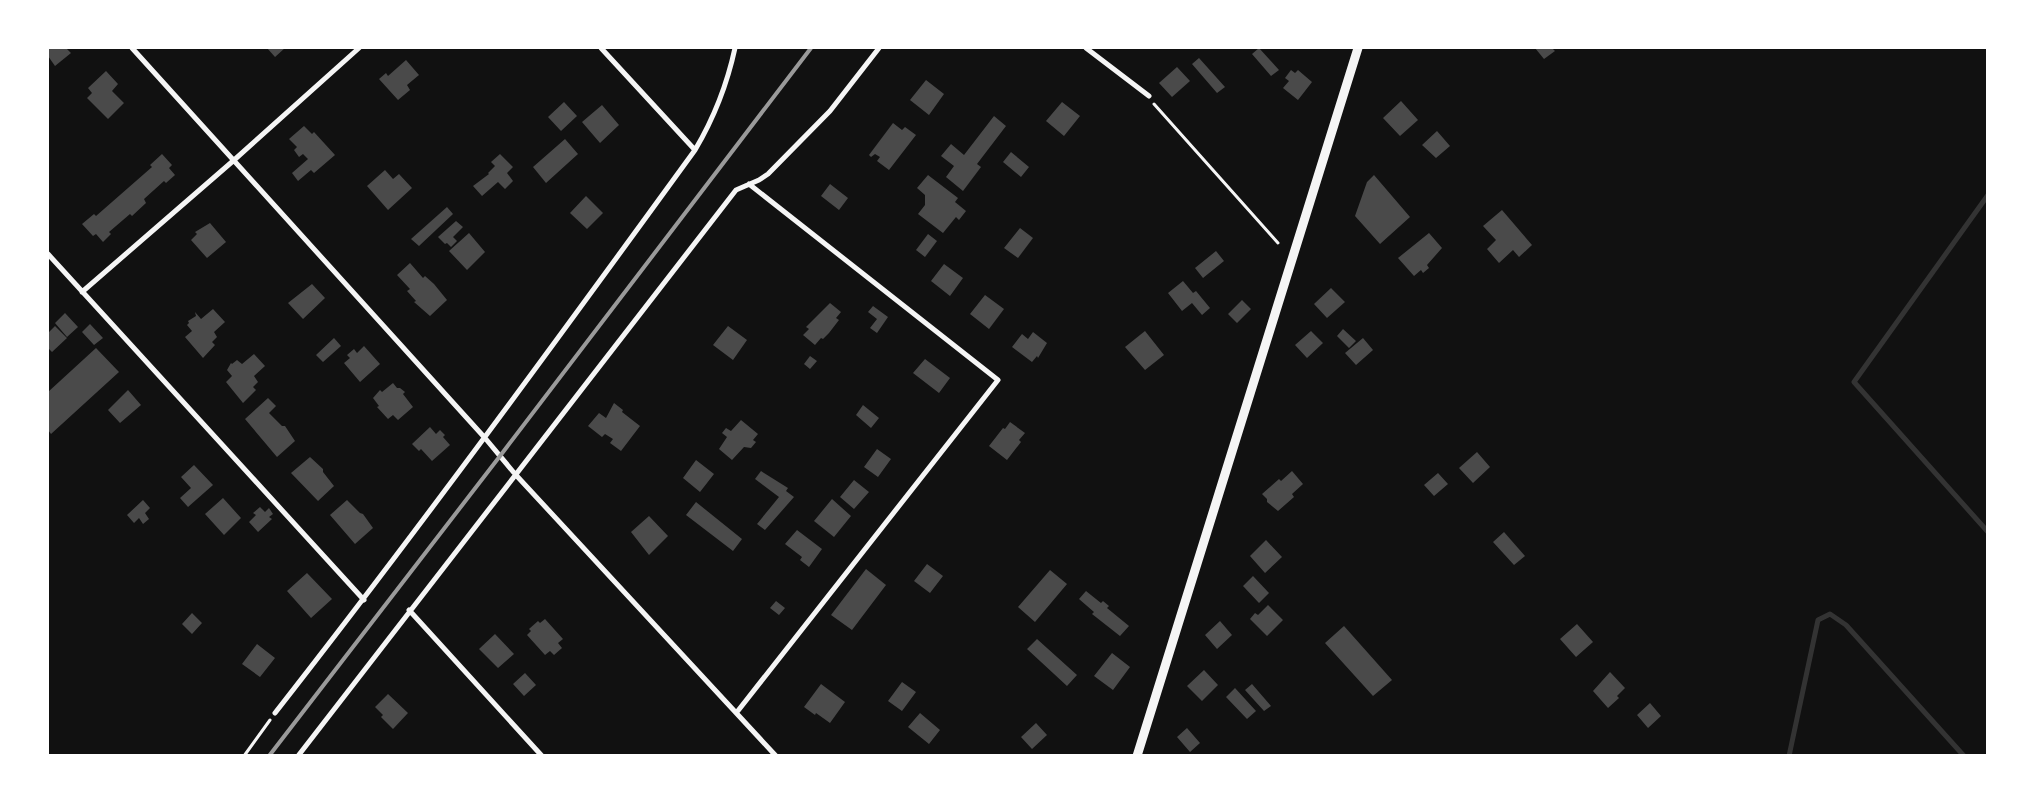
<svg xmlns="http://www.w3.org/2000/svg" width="2035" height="803" viewBox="0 0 2035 803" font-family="'IBM Plex Serif',serif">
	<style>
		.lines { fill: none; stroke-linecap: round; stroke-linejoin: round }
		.stream { stroke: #333; stroke-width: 5 }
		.building { fill: #4a4a4a }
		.path { stroke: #f5f5f5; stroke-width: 3 }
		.minor { stroke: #f5f5f5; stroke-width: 5 }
		.tertiary { stroke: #f5f5f5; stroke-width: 9 }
		.rail { stroke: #9a9a9a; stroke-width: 4 }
	</style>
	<rect width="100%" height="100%" fill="#111"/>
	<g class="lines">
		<!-- stream -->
		<path class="stream" d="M 1988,195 L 1854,382 L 1988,532
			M 1789,756 L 1818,620 L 1830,614 L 1846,625 L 1964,756"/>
	</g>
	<!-- building -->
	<path class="building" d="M 48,48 L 66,48 L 71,53 L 55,66 L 48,56 Z
		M 267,48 L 285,48 L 275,57 Z
		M 1259,48 L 1279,70 L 1271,76 L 1252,54 Z
		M 1535,48 L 1552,48 L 1555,51 L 1544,59 Z
		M 1199,58 L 1225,87 L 1217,93 L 1192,64 Z
		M 406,60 L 419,75 L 407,85 L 410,90 L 398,100 L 379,79 L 386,73 L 388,76 Z
		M 1177,67 L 1190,81 L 1172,97 L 1159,83 Z
		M 1291,70 L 1295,73 L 1298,70 L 1312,82 L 1298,100 L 1283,88 L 1289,81 L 1285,78 Z
		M 106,71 L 118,84 L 112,91 L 124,103 L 108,119 L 87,98 L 92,93 L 88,88 Z
		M 926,80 L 944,94 L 929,115 L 910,100 Z
		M 1401,101 L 1418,120 L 1400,136 L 1383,118 Z
		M 564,102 L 577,116 L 561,131 L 548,117 Z
		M 1062,102 L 1080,116 L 1064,136 L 1046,121 Z
		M 602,105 L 619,125 L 600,143 L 582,122 Z
		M 994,116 L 1006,126 L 977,164 L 981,167 L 963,191 L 946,177 L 954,166 L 941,156 L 951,144 L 964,155 Z
		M 893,123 L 902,130 L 905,127 L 916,135 L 889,170 L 877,161 L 880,157 L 875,154 L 871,157 L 869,155 Z
		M 304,126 L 312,134 L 314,132 L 335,155 L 314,173 L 311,170 L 298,181 L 292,173 L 308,159 L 303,154 L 299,157 L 294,150 L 297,147 L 289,139 Z
		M 1437,131 L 1450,146 L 1436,158 L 1422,145 Z
		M 565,139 L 578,154 L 546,183 L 533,167 Z
		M 1011,152 L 1029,167 L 1021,177 L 1003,162 Z
		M 162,154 L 172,165 L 169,168 L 175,175 L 166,183 L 164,181 L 144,199 L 146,203 L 132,216 L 130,214 L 109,232 L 111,234 L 103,242 L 96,234 L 93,236 L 82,224 L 94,214 L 96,216 L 152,167 L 150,165 Z
		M 500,154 L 513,167 L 507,173 L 513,181 L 505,189 L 498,182 L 482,196 L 473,186 L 489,174 L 488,173 L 495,166 L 491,162 Z
		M 385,170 L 393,179 L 399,174 L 412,188 L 388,210 L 367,186 Z
		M 928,175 L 958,198 L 955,202 L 966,211 L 959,220 L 956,217 L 943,233 L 918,214 L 925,205 L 925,195 L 917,188 Z
		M 1374,175 L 1410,217 L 1380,244 L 1355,216 L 1367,182 Z
		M 830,184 L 848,198 L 839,210 L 821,196 Z
		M 586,196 L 603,213 L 587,229 L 570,213 Z
		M 447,207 L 453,214 L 419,246 L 411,239 Z
		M 1502,210 L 1532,245 L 1519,257 L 1513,250 L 1499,263 L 1487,249 L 1496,240 L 1483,226 Z
		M 456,221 L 463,227 L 453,237 L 457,241 L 451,247 L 447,243 L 445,244 L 438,237 Z
		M 210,223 L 226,242 L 207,258 L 191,240 L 197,234 L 195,232 Z
		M 1020,228 L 1033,238 L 1018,258 L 1004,248 Z
		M 469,233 L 485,252 L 467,270 L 449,251 Z
		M 1429,233 L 1442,248 L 1427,265 L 1429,268 L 1423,273 L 1421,270 L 1414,276 L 1398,258 Z
		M 928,234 L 937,241 L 925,257 L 916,250 Z
		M 1216,251 L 1224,261 L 1203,278 L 1195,268 Z
		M 410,263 L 423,278 L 425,276 L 434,284 L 447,300 L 430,316 L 414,302 L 416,301 L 407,291 L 410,289 L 397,275 Z
		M 944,264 L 963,278 L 950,296 L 931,281 Z
		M 1183,281 L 1193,293 L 1196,291 L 1210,308 L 1202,315 L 1192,303 L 1182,311 L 1168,293 Z
		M 312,284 L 325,298 L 303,319 L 288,303 Z
		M 1331,288 L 1345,302 L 1327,318 L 1314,304 Z
		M 985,295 L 1004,309 L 989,329 L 970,314 Z
		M 1242,300 L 1251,309 L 1237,323 L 1228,314 Z
		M 830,303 L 841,312 L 836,318 L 839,320 L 829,333 L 823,339 L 821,338 L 815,345 L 803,335 L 809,329 L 806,327 Z
		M 873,306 L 888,317 L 877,333 L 870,328 L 877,319 L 868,312 Z
		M 213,309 L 225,322 L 214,332 L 217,337 L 212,342 L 215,345 L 203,358 L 185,337 L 192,331 L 187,325 L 189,323 L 188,321 L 196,316 L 195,312 L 201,319 Z
		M 65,313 L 78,327 L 67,337 L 55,323 Z
		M 90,324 L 103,338 L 94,345 L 82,332 Z
		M 55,326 L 67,338 L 52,352 L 48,348 L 48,333 Z
		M 728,326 L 747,340 L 733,360 L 713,345 Z
		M 1343,329 L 1356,341 L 1349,348 L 1337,336 Z
		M 1145,331 L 1164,355 L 1145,370 L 1125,347 Z
		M 1311,331 L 1323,343 L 1307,358 L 1295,345 Z
		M 1033,332 L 1047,343 L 1038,358 L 1037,356 L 1032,362 L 1012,347 L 1022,334 L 1028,339 Z
		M 334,338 L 341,346 L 323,362 L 316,355 Z
		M 1363,338 L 1373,350 L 1356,365 L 1345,353 Z
		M 364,346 L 380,364 L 360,382 L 344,363 L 350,358 L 347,355 L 354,349 L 357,353 Z
		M 96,348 L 119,372 L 51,434 L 48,430 L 48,392 Z
		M 254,354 L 265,366 L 254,376 L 258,382 L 253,387 L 256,390 L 243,403 L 226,382 L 232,376 L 227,370 L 231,363 L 232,364 L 237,360 L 242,364 Z
		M 810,356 L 817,361 L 810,369 L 804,364 Z
		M 925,359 L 950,378 L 939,393 L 913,373 Z
		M 393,383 L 397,388 L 400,388 L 405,392 L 403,394 L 413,407 L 398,420 L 393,415 L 388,419 L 377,407 L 379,406 L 373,398 L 380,390 L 382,392 Z
		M 128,390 L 141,405 L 120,423 L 108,410 Z
		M 268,398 L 276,406 L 269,413 L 282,426 L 285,426 L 295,441 L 277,457 L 245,419 Z
		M 614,403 L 623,410 L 622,412 L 640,426 L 621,451 L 610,443 L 613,439 L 605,434 L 602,437 L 588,426 L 599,413 L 606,418 Z
		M 863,405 L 879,418 L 871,428 L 856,415 Z
		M 741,420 L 758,434 L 753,440 L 756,442 L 751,448 L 744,447 L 732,460 L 719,449 L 727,437 L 722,433 L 726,428 L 731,431 Z
		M 1010,422 L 1025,433 L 1019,440 L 1021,442 L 1007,460 L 989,446 L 1003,428 L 1005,429 Z
		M 430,427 L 436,434 L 440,430 L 445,435 L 443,437 L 450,445 L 432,461 L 421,449 L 419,451 L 412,444 Z
		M 877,449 L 891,459 L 878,477 L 864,467 Z
		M 1477,452 L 1490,467 L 1473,483 L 1459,468 Z
		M 310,457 L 323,469 L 323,472 L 334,486 L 318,501 L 291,473 Z
		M 696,460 L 714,474 L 700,492 L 683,478 Z
		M 194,465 L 213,485 L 188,507 L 180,498 L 191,488 L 181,477 Z
		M 761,471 L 788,488 L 786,491 L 794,497 L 765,530 L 757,524 L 779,497 L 755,479 Z
		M 1292,471 L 1303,484 L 1292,494 L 1294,497 L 1278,511 L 1267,502 L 1267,499 L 1262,494 L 1279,479 L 1281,481 Z
		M 1438,473 L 1448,484 L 1434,496 L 1424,485 Z
		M 854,480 L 869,492 L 854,509 L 840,497 Z
		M 223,498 L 241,518 L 224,535 L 205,514 Z
		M 832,499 L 851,516 L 834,537 L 814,521 Z
		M 143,500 L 150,508 L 145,513 L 149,519 L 143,524 L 139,518 L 134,523 L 127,515 Z
		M 347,500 L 360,513 L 363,514 L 373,528 L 355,544 L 330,515 Z
		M 696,502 L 742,539 L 733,551 L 686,515 Z
		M 260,507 L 265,512 L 269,508 L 273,514 L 269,517 L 272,519 L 258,532 L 249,522 L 256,515 L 253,513 Z
		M 649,516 L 668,536 L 649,555 L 631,532 Z
		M 797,530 L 822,549 L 809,567 L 800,560 L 802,557 L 785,544 Z
		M 1504,532 L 1525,556 L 1514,565 L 1493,542 Z
		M 1266,540 L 1282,557 L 1265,573 L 1250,556 Z
		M 927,564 L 943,576 L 930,593 L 914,581 Z
		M 866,569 L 886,585 L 852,630 L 831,615 Z
		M 1050,570 L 1067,584 L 1035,622 L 1018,607 Z
		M 307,573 L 332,599 L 311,618 L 287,591 Z
		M 1253,576 L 1269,593 L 1259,603 L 1243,586 Z
		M 1086,591 L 1101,603 L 1103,601 L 1109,606 L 1107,608 L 1129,626 L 1120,636 L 1092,614 L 1094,612 L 1079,599 Z
		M 776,601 L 785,608 L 779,615 L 770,608 Z
		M 1268,605 L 1283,620 L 1267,636 L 1250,619 L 1255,613 L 1258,615 Z
		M 192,613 L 202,623 L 192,634 L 182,624 Z
		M 545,619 L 563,639 L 558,643 L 562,648 L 554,655 L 550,651 L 545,655 L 527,635 L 531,631 L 529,629 L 538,621 L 540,623 Z
		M 1220,621 L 1232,635 L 1217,649 L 1205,635 Z
		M 1577,624 L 1593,642 L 1576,657 L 1560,639 Z
		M 1344,626 L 1392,680 L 1373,696 L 1325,643 Z
		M 495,634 L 514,654 L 498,668 L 479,649 Z
		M 1037,639 L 1077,675 L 1067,686 L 1027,649 Z
		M 257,644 L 275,658 L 260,677 L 242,664 Z
		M 1112,653 L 1130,667 L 1113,690 L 1094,676 Z
		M 1204,670 L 1218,685 L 1202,701 L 1187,686 Z
		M 1610,672 L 1625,688 L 1617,696 L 1619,698 L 1608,708 L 1593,691 Z
		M 525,673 L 536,685 L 524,696 L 513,684 Z
		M 902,682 L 916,692 L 902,711 L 888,701 Z
		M 821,684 L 845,702 L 830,723 L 816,713 L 815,715 L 804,707 Z
		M 1252,684 L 1271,706 L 1264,711 L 1245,690 Z
		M 1235,688 L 1256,711 L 1247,719 L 1226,697 Z
		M 388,694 L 408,713 L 393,729 L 381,717 L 383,715 L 375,707 Z
		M 1650,703 L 1661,716 L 1648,728 L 1637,715 Z
		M 920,713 L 940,730 L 929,744 L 908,727 Z
		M 1036,723 L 1047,735 L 1032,749 L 1021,737 Z
		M 1187,728 L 1200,743 L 1190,752 L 1177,737 Z"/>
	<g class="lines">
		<!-- path -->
		<path class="path" d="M 1154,104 L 1278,243
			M 244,756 L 270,720"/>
		<!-- minor -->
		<path class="minor" d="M 132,48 L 485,438 L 515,474 L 776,756
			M 601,48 L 695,150
			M 1086,48 L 1149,96
			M 48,254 L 364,600
			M 82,292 L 233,161 L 359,48
			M 409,610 L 542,756
			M 737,712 L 998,380 L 749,184
			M 275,713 C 419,529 557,340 695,150 C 714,118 727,85 735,48
			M 298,756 L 736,190 L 759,180 L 768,174 L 830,111 L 879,48"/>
		<!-- tertiary -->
		<path class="tertiary" d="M 1137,756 L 1358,48"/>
		<!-- rail -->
		<path class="rail" d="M 269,756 L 500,456 L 811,48"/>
	</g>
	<!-- border -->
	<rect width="2035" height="803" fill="none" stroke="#ffffff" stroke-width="98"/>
</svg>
